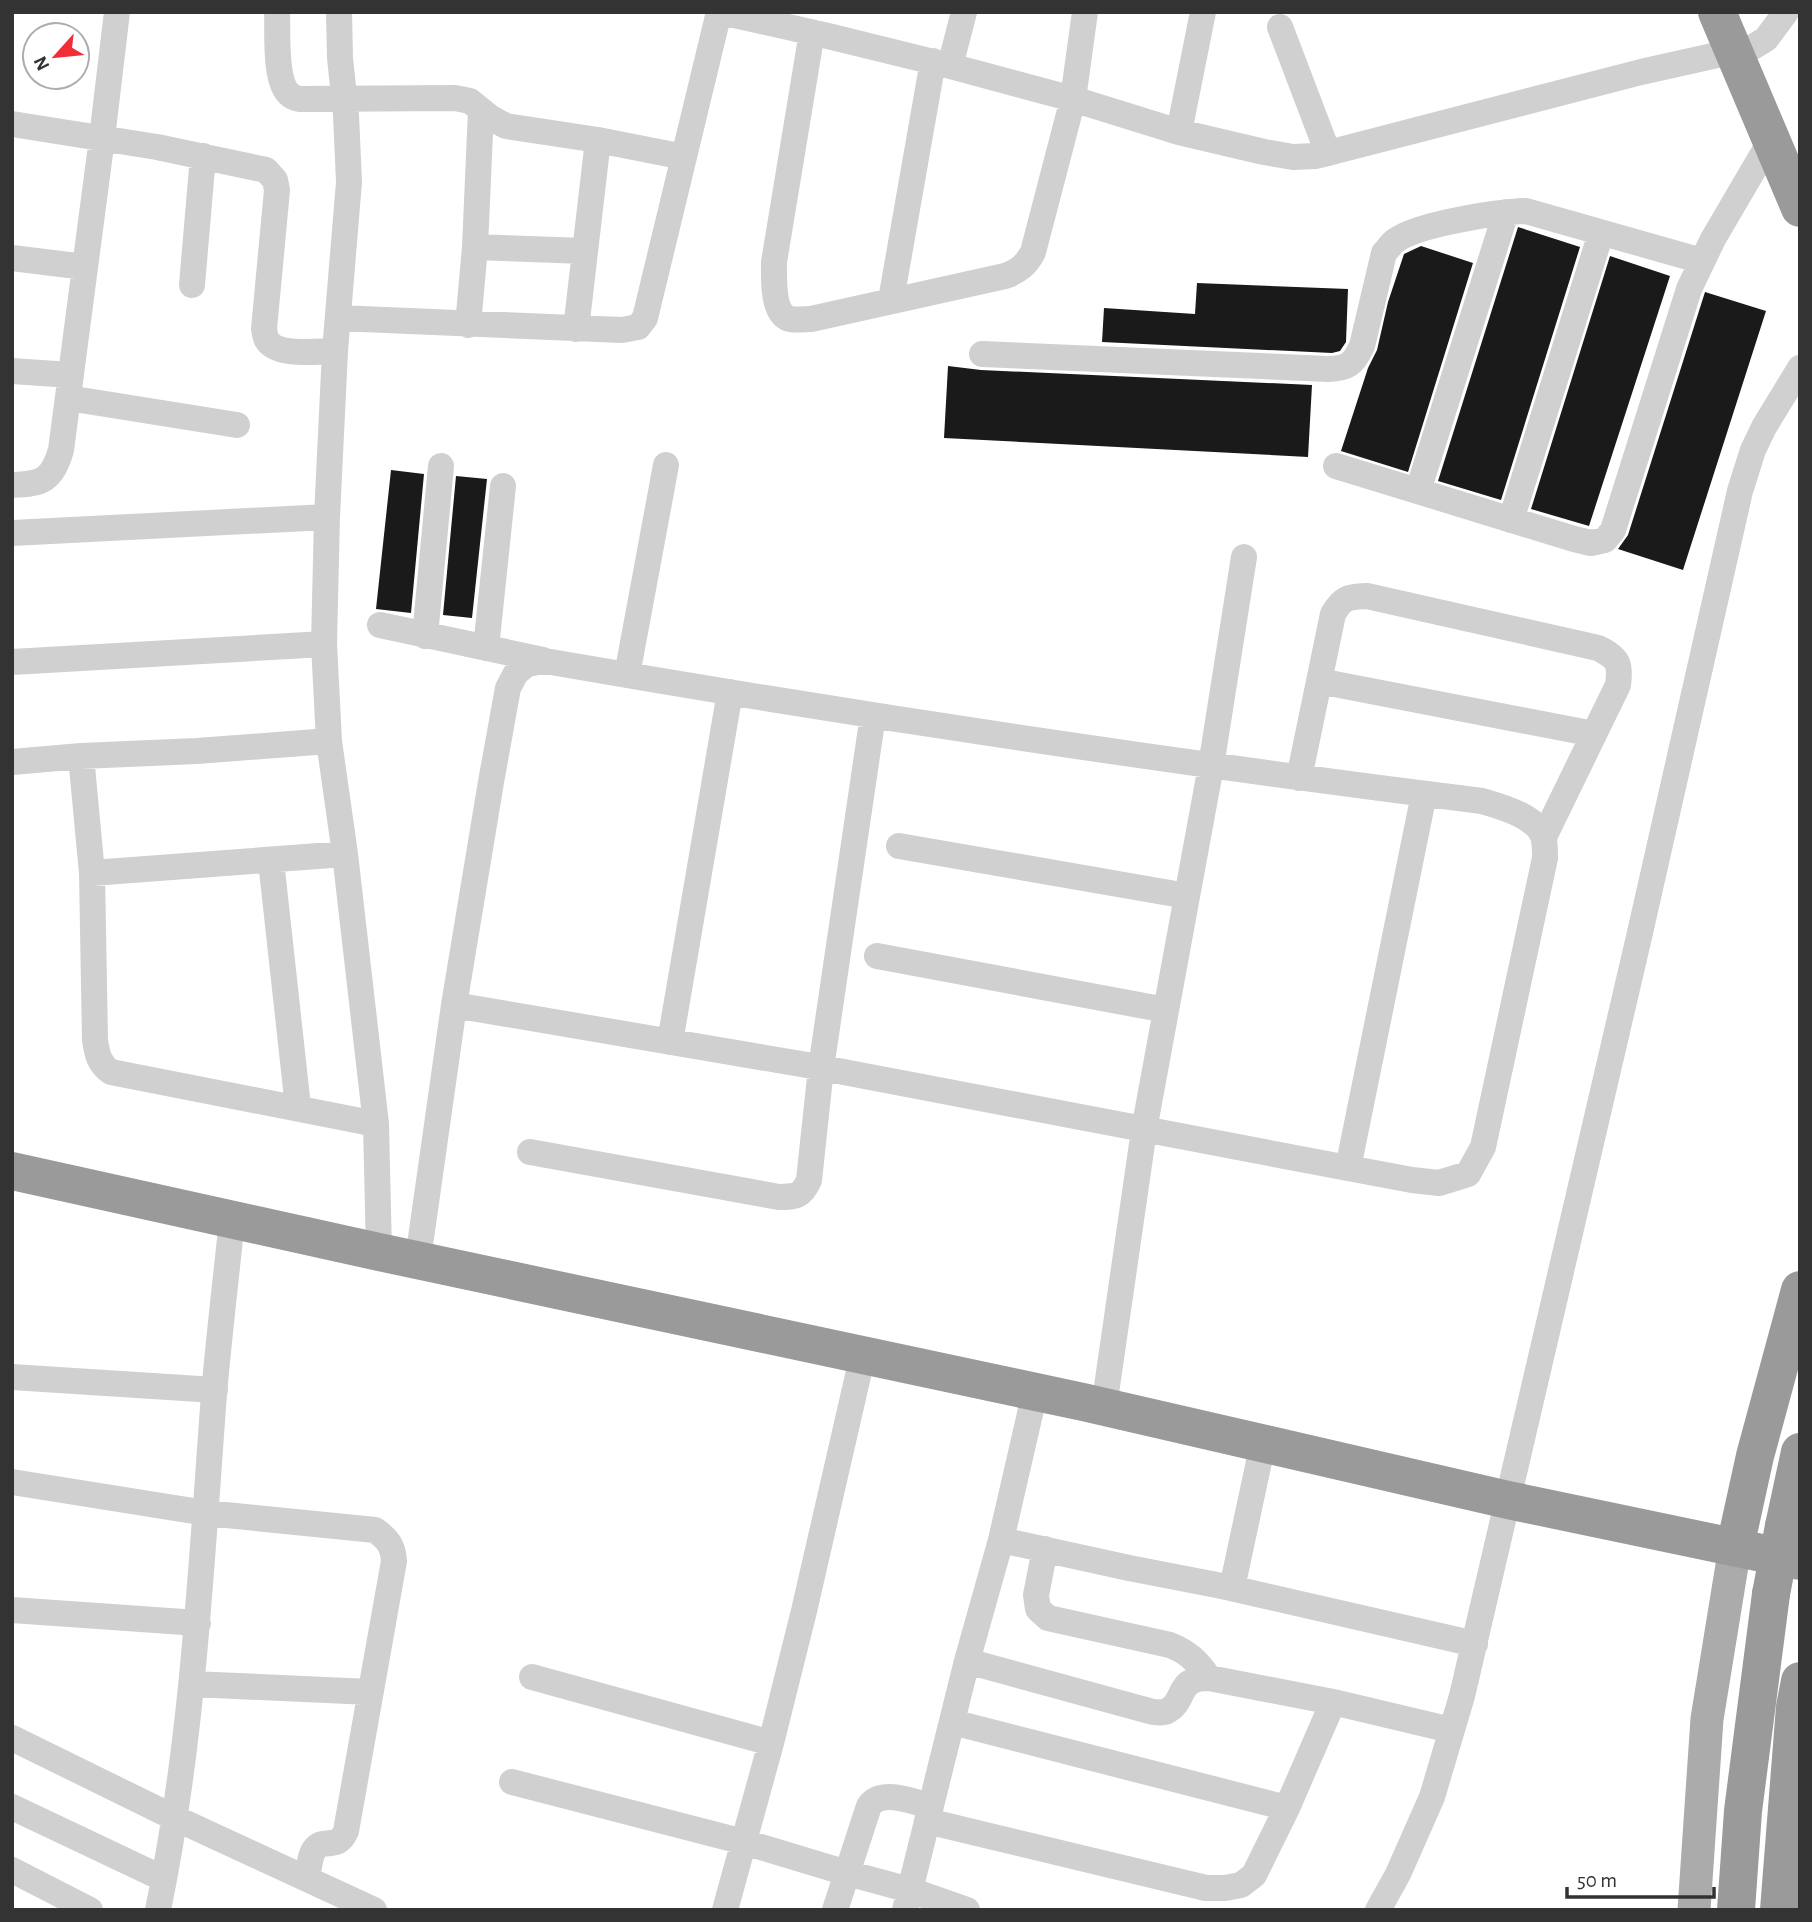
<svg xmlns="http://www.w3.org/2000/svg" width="1812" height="1922" viewBox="0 0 1812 1922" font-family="'Alegreya Sans',sans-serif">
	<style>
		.building { fill: #1a1a1a }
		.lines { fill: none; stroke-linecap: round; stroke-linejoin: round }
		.minor { stroke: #d0d0d0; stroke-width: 26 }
		.major { stroke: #ababab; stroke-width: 33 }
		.highway { stroke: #9a9a9a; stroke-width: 38 }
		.highway-bridge { stroke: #9a9a9a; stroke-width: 38 }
	</style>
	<rect width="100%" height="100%" fill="#fff"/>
	<!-- building -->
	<path class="building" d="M 1518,227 L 1580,247 L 1501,500 L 1438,481 Z
		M 1421,246 L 1473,263 L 1408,472 L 1341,451 L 1368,368 L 1377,350 L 1388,302 L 1404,254 Z
		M 1610,256 L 1670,276 L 1589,526 L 1531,509 Z
		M 1197,283 L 1348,289 L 1346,342 L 1340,351 L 1332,353 L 1102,342 L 1104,308 L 1195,314 Z
		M 1705,292 L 1766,311 L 1683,570 L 1618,549 L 1628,535 Z
		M 948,366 L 981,370 L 1312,385 L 1308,457 L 944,438 Z
		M 391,470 L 424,474 L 411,613 L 376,609 Z
		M 456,476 L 487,479 L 472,618 L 443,615 Z"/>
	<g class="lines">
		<!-- minor -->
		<path class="minor" d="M 277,12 C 278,32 274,80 289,94 C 292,97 295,98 299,99 L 455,98 L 470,101 L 491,118 L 506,126 L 598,140 L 684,157
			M 339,12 L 340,58 L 346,115 L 349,182 L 335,351 L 327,517 L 324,644 L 329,741 L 345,854 L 376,1124 L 379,1252
			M 721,12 L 828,36 L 950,66 L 1073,99 L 1179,132 L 1264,152 L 1293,157 L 1315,156 L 1328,153 L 1641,72 L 1753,47 L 1766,39 L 1786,12
			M 1280,27 L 1328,153
			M 812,32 L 774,262 C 774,276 772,310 787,318 C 794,321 804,319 811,319 L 1005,276 C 1019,271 1026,265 1033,252 L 1073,99 L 1085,12
			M 950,66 L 964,12
			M 12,124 L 157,147 L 266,170 L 275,180 L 277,190 L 264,329 C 265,333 265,337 267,340 C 277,357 318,351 335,351
			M 1179,132 L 1203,12
			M 475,247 L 584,251
			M 12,258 L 85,267
			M 192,285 L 203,156
			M 891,300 L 933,61
			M 338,318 L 622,330 L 638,327 L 645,318 L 719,12
			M 468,325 L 475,247 L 481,110
			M 576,329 L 598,140
			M 982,354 L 1328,369 C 1348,368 1353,365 1362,346 L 1384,253 C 1388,249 1391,244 1395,241 C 1417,224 1497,212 1526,211 L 1702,261
			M 12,371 L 71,375
			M 68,398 L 237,425
			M 1336,466 L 1574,539 L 1591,543 L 1605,540 L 1613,530 L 1689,289 L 1713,239 L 1771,140
			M 12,485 C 43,484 52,480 61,450 L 102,138 L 117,12
			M 1418,491 L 1506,212
			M 1511,520 L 1601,233
			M 12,533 L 327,517
			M 380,625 L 543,660
			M 425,636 L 441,466
			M 486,648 L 503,486
			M 12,662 L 324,644
			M 627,675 L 666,465
			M 1319,681 L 1594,734
			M 81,756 L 92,873 L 95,1040 C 97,1054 99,1064 111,1072 L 376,1124
			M 12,762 L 81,756 L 197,751 L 329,741
			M 1299,778 L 1333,614 C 1343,597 1348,597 1367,596 L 1598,648 C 1618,658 1621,663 1618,685 L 1544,837
			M 899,846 L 1187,896
			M 271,861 L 298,1107
			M 92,873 L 345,854
			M 877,956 L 1166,1010
			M 670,1042 L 730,692
			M 530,1152 L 779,1197 C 796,1197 802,1196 809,1180 L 821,1068 L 873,715
			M 1348,1168 L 1424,794
			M 418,1259 L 454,1005 L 491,782 L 508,688 L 516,673 L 527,664 L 545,661 C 856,715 1169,762 1482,801 C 1502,807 1540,817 1544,840 C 1545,846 1545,852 1545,858 L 1483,1147 L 1468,1174 L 1439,1183 L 1412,1180 L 1348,1168 L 807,1065 L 454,1005
			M 12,1377 L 215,1390
			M 1104,1407 L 1144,1130 L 1211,766 L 1244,557
			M 12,1482 L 206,1513 L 375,1530 C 388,1539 393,1546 394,1561 L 346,1831 C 337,1852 324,1836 314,1850 C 309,1858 309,1870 307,1879
			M 1001,1540 L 1129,1568 L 1222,1586 L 1475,1644
			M 1045,1549 L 1036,1595 L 1038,1609 L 1048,1618 L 1170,1645 C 1188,1652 1198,1662 1209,1678
			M 1232,1588 L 1263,1443
			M 12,1610 L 198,1623
			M 967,1661 L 1153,1712 C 1157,1712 1162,1713 1165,1712 C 1188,1702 1174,1678 1209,1678 L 1333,1702 L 1451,1730
			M 532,1677 L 771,1743
			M 192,1684 L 370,1692
			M 952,1722 L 1287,1808
			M 12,1738 L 175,1818 L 374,1910
			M 512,1782 L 744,1842 L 847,1873 L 910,1890 L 967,1910
			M 12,1807 L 164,1879
			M 927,1821 L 1206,1888 L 1225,1888 L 1241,1885 L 1254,1875 L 1287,1808 L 1333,1702
			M 12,1870 L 90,1910
			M 158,1910 C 193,1740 201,1567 214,1394 C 219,1336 226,1278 232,1220
			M 725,1910 L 771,1743 L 804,1611 L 863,1354
			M 835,1910 L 869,1806 C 882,1788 912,1802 931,1806
			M 905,1910 L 967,1661 L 1001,1540 L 1035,1392
			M 1378,1910 L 1398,1874 L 1432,1797 L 1462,1696 L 1639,937 L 1740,491 L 1753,450 L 1764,427 L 1800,368"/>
		<!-- major -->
		<path class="major" d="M 1694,1910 L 1707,1719 L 1735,1547"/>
		<!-- highway -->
		<path class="highway" d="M 1717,12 L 1800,208
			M 12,1171 L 379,1252 L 1083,1402 L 1508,1500 L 1800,1561
			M 1784,1526 L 1800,1452
			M 1735,1547 L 1755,1456 L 1800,1290
			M 1736,1910 L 1743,1811 L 1771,1594
			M 1779,1910 L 1795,1707 L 1800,1681"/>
		<!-- highway-bridge -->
		<path class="highway-bridge" d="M 1771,1594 L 1784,1526"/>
	</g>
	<!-- border -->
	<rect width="1812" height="1922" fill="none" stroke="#333333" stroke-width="28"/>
	<!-- north arrow -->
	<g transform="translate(56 56) rotate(243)"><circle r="33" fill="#ffffff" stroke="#adadad" stroke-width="2"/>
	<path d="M0-5L12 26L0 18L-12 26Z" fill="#f12d38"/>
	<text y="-10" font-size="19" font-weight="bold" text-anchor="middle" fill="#333333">N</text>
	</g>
	<!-- scale -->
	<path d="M1567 1887v10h147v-10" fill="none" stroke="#333333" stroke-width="3.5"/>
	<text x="1577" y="1887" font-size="21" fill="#333333" stroke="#ffffff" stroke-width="5" paint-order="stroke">50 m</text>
</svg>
